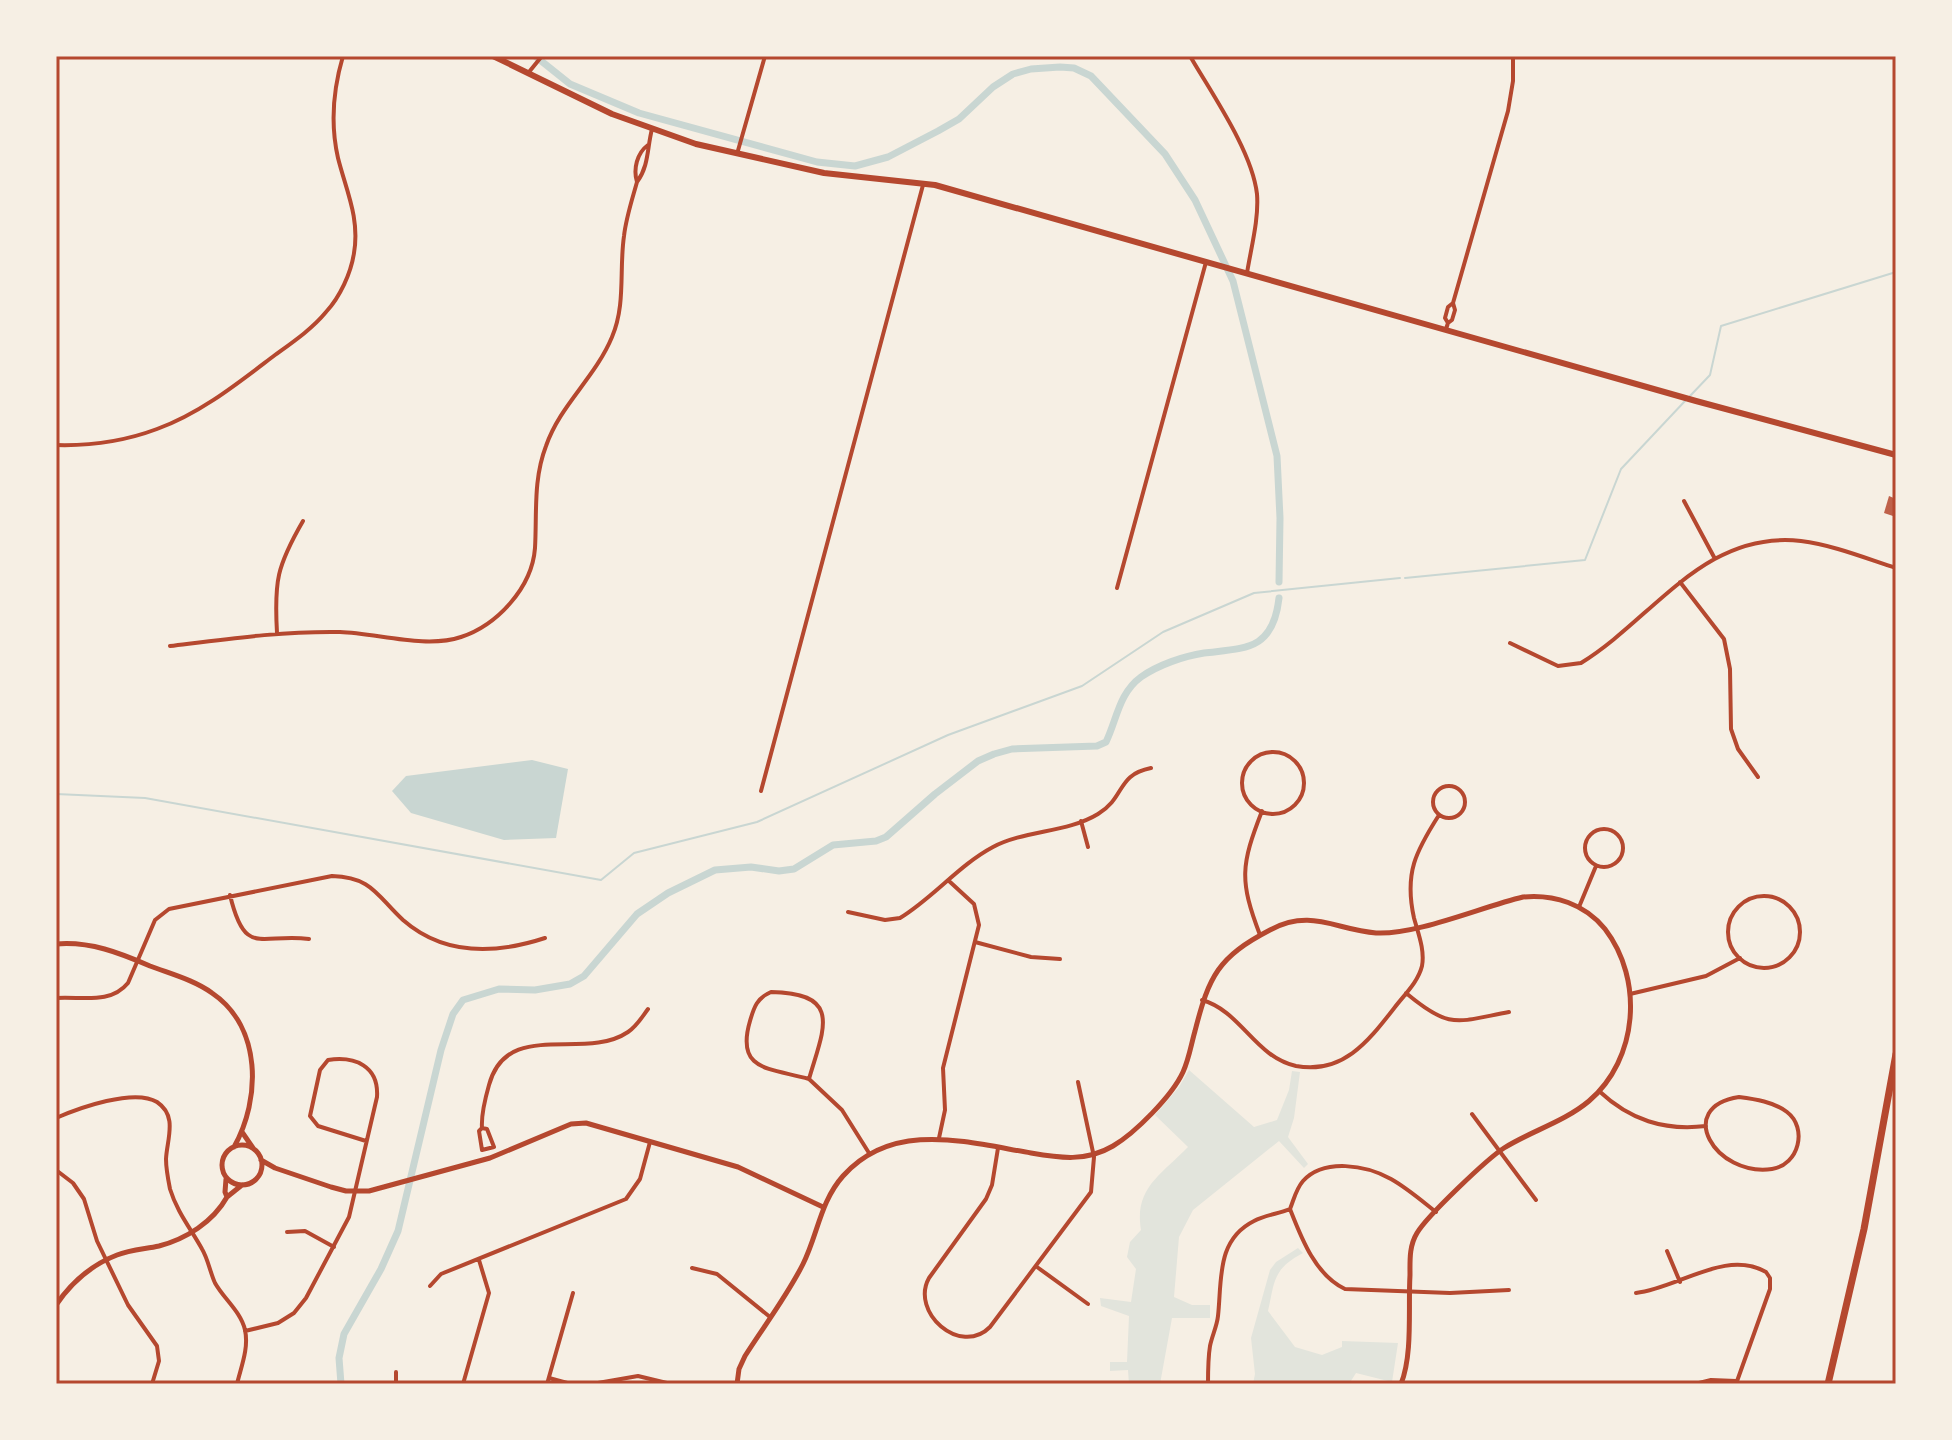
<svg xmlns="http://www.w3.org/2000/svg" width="1952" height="1440" viewBox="0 0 1952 1440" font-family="Roboto,sans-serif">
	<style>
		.green { fill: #e2e4dc }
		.water { fill: #c9d6d2 }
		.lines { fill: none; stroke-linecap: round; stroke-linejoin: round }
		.stream { stroke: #c9d6d2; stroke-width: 2 }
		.canal { stroke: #c9d6d2; stroke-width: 7 }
		.building { fill: #bf614a }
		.minor { stroke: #b5482f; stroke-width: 4 }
		.tertiary { stroke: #b5482f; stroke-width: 5 }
		.secondary { stroke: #b5482f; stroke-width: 6 }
		.trunk { stroke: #b5482f; stroke-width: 7 }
		.neatline { fill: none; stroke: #b5482f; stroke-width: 3 }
	</style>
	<rect width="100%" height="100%" fill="#f6efe4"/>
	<!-- green -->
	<path class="green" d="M 1189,1070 L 1254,1127 L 1277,1120 L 1289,1090 L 1292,1071 L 1300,1072 L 1294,1118 L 1288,1137 L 1308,1164 L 1304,1168 L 1279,1141 L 1193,1210 L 1179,1237 L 1174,1297 L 1192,1305 L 1210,1305 L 1210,1318 L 1172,1318 L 1160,1384 L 1129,1384 L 1128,1370 L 1110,1371 L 1110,1362 L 1127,1362 L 1129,1316 L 1101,1306 L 1100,1298 L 1131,1302 L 1136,1269 L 1127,1257 L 1130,1242 L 1141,1230 C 1134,1188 1161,1175 1188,1147 L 1155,1115 L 1179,1087 Z
		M 1298,1248 L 1303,1253 C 1273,1269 1275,1280 1268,1311 L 1295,1347 L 1322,1355 L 1342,1347 L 1342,1341 L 1398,1343 L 1392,1382 L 1356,1373 L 1349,1384 L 1253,1384 L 1255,1374 L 1251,1338 L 1270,1270 L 1276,1262 Z"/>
	<!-- water -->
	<path class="water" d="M 532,760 L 568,769 L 556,838 L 504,840 L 411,813 L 392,791 L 406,776 Z"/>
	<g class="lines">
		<!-- stream -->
		<path class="stream" d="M 1690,396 L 1710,375 L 1721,326 L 1896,272
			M 1405,578 L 1585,560 L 1621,469 L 1685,401
			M 56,794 L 145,798 L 601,880 L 634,853 L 757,822 L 948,735 L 1082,686 L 1163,632 L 1254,593 L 1400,578"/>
		<!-- canal -->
		<path class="canal" d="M 535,56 L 570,84 L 639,113 L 817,162 L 855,166 L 888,157 L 938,131 L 959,119 L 993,87 L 1013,74 L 1031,69 L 1060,67 L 1074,68 L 1091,76 L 1165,154 L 1195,200 L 1233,281 L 1277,456 L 1280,518 L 1279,582
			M 341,1384 L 339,1358 L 344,1334 L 381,1269 L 398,1231 L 441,1050 L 453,1014 L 463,1000 L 499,989 L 535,990 L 570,984 L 584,976 L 637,914 L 668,893 L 715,870 L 751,867 L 779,871 L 794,869 L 833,845 L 876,841 L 886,837 L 935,794 L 978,761 L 994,754 L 1012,749 L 1097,746 L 1106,742 C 1117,719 1119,693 1141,677 C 1158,665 1184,656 1204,653 C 1245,648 1273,651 1279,598"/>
	</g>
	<!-- building -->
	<path class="building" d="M 1889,496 L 1896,499 L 1896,517 L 1884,513 Z"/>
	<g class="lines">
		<!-- minor -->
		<path class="minor" d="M 1190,56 C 1212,94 1252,151 1257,194 C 1259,219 1251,248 1247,273
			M 529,72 L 542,56
			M 648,145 C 637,153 633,169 637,182 C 649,166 647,148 652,129
			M 737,154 L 765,56
			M 1453,303 L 1508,111 L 1513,81 L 1513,56
			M 1446,329 L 1448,323 L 1452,320 L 1455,310 L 1453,303 L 1448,307 L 1445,318 L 1448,323
			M 56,445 C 91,446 125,441 157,429 C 201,413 238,383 275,355 C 293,342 312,329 326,312 C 340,297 351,273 354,253 C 360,218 346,190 338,158 C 330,123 333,90 343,56
			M 1684,501 L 1714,557
			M 1680,582 L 1724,639 L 1730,669 L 1731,729 L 1738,749 L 1758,777
			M 1117,588 L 1206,262
			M 277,633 C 274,581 277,566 303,521
			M 1510,643 L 1558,666 L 1581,663 C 1654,618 1704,530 1801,541 C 1833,545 1865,558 1896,568
			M 170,646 C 227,639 283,631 340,632 C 377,633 425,649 461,637 C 497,625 532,588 535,548 C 537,513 533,480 546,446 C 560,405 595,378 612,337 C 626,304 619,270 624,236 C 626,218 632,200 637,182
			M1242 783a31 31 0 1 1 62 0a31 31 0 1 1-62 0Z
			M1433 802a16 16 0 1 1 32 0a16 16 0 1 1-32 0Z
			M 761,791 L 923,185
			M 1081,821 L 1088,847
			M1585 848a19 19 0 1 1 38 0a19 19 0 1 1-38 0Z
			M 230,895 C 245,958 260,933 309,939
			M1728 932a36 36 0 1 1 72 0a36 36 0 1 1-72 0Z
			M 1579,907 L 1596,866
			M 848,912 L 885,920 L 900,918 C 933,898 959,865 993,847 C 1025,830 1067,833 1098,814 C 1126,797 1116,775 1151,768
			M 1260,935 C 1239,880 1241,865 1262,811
			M 975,942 L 1031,957 L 1060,959
			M 771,992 C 844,993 823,1030 809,1079 C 771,1068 735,1072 750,1021 C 754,1007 757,998 771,992 Z
			M 1406,993 C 1450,1030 1456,1022 1509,1012
			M 1630,994 L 1706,976 L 1740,958
			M 56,998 C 81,996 110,1005 128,983 L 155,920 L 169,909 L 332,876 C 372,877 377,896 403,920 C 444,956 496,954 545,938
			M 1202,1000 C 1241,1011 1255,1057 1296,1066 C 1344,1075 1370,1039 1395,1007 C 1405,994 1418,982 1422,966 C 1425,950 1418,933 1414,918 C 1404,873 1416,851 1439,815
			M 809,1079 L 842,1110 L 869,1153
			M 1599,1091 C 1630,1120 1664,1131 1706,1126
			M 1739,1097 C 1755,1099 1774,1102 1787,1112 C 1808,1128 1799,1165 1772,1169 C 1715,1177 1674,1107 1739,1097 Z
			M 1472,1114 L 1536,1200
			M 56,1118 C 79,1108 134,1088 157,1102 C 178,1116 167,1139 166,1159 C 166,1169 168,1179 170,1189 C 177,1212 191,1229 202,1249 C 208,1259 210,1272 215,1283 C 224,1299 241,1312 245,1330 C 249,1348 241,1367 237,1384
			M 482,1128 L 487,1129 L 494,1147 L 482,1150 L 479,1131 L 482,1128 C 481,1114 485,1099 489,1085 C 507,1018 584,1062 628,1032 C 637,1026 642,1017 648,1009
			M 939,1138 L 945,1110 L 943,1068 L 979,925 L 974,904 L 949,881
			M 998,1148 L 992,1185 L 986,1199 L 929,1278 C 910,1312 960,1357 990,1327 L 1091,1192 L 1094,1157 L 1078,1082
			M 56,1170 L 73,1183 L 84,1199 L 97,1241 L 128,1305 L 157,1346 L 159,1361 L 152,1384
			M 1290,1209 C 1301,1237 1315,1275 1345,1289 L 1450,1293 L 1509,1290
			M 1290,1209 C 1294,1199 1296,1189 1303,1181 C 1324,1158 1366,1165 1391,1179 C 1407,1188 1422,1201 1436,1212
			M 287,1232 L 305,1231 L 334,1247
			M 1667,1251 L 1680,1282
			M 1037,1267 L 1088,1304
			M 692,1268 L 717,1274 L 770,1317
			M 430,1286 L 441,1274 L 626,1199 L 640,1179 L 650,1142
			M 1636,1293 C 1679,1288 1725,1249 1766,1272 L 1770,1278 L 1770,1289 L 1736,1384
			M 245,1331 L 278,1323 L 294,1313 L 306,1298 L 349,1217 L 377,1097 C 379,1066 355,1056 328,1060 L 320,1070 L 310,1116 L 318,1126 L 366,1141
			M 549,1378 L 571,1384
			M 396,1384 L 396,1372
			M 463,1384 L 489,1293 L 479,1260
			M 547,1384 L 573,1293
			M 592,1384 L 638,1376 L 671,1384
			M 1208,1384 C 1208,1372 1208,1358 1210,1346 C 1212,1336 1217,1326 1218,1316 C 1222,1280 1216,1240 1254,1221 C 1265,1215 1278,1214 1290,1209
			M 1695,1384 L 1711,1380 L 1736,1381
			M 1895,1384 L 1896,1382"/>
		<!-- tertiary -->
		<path class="tertiary" d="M 56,944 C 90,941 120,953 150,966 C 171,974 194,980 212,993 C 262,1027 261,1099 234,1147
			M 242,1132 L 253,1148
			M222 1165a20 20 0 1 1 40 0a20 20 0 1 1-40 0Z
			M 261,1160 L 275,1168 L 331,1187 L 346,1191 L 369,1191 L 490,1158 L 571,1124 L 586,1123 L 738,1167 L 823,1207
			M 226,1179 L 225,1192 L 227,1197 L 242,1185
			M 56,1305 C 71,1283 91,1265 117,1255 C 130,1250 145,1249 159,1246 C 186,1239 213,1222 227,1197
			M 737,1384 L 739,1369 L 745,1356 C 764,1326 787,1296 803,1264 C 818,1234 820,1202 843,1176 C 893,1120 966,1142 1031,1153 C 1060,1158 1086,1162 1113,1146 C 1135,1133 1172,1096 1183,1072 C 1189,1059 1191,1045 1195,1031 C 1209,976 1218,957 1270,930 C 1311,908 1336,930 1376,933 C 1417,935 1481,907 1523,897 C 1554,894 1585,904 1605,929 C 1644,980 1638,1059 1589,1101 C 1564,1122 1531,1131 1504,1148 C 1487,1159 1427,1216 1417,1233 C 1409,1246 1410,1261 1410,1275 C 1408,1308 1413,1354 1401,1384"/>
		<!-- secondary -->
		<path class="secondary" d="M 493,56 L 612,114 L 696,144 L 824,173 L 935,185 L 1696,401 L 1896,455"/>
		<!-- trunk -->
		<path class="trunk" d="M 1828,1384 L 1864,1229 L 1896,1054"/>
	</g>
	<!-- border -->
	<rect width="1952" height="1440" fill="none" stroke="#f6efe4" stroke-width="116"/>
	<rect x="58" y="58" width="1836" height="1324" class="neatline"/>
</svg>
